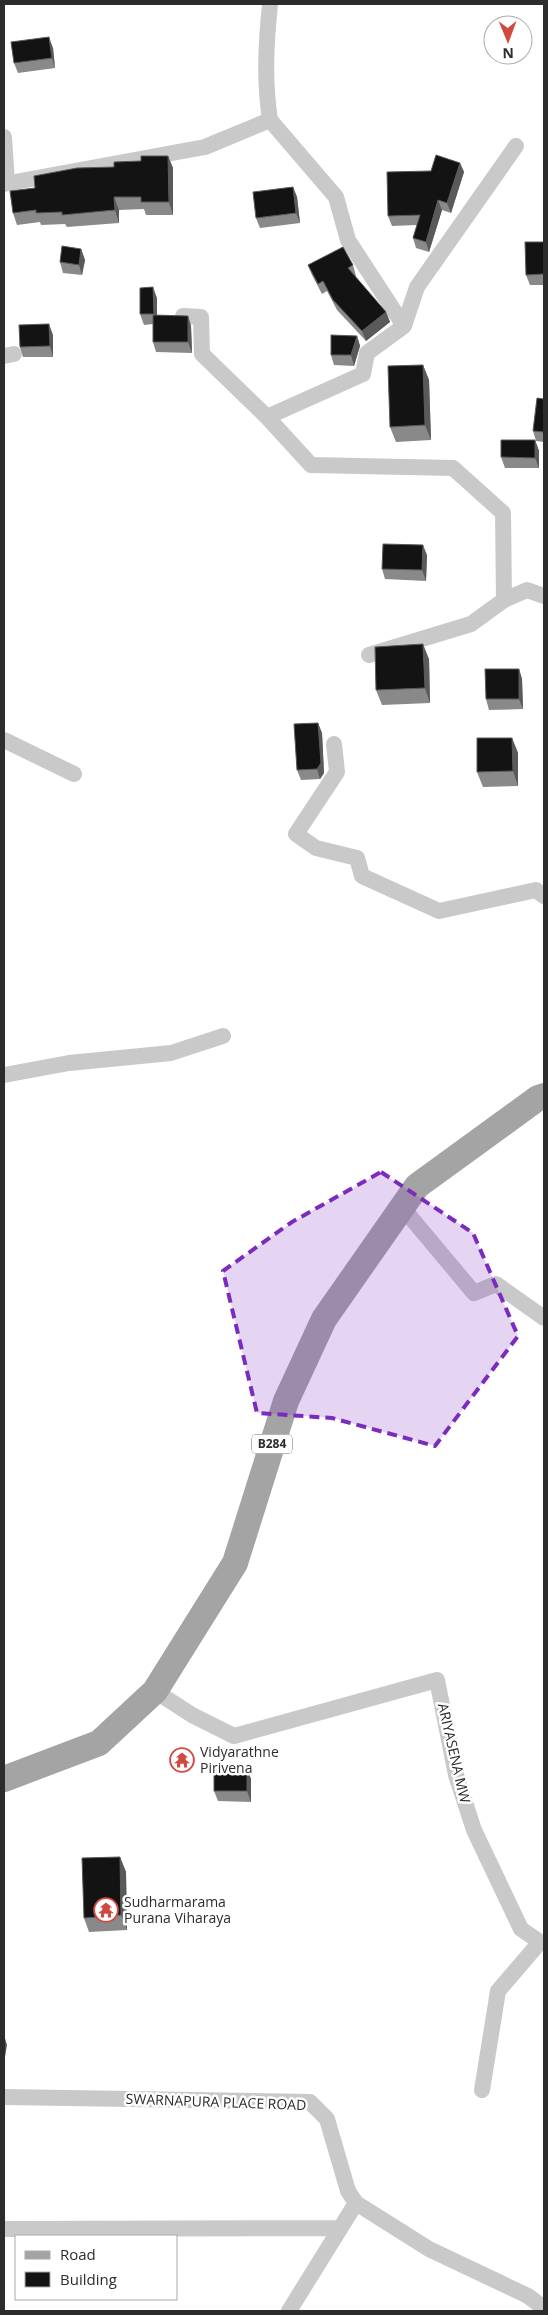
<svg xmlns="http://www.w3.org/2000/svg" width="548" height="2315" viewBox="0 0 548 2315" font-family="'Open Sans',sans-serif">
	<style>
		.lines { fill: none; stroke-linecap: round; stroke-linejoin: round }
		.minor { stroke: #c9c9c9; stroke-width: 16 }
		.primary { stroke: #a4a4a4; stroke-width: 26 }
		.wall { fill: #898989 }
		.shaded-wall { fill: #5a5a5a }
		.building { fill: #131313; stroke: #5a5a5a }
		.marked { fill: #7b2cbf; fill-opacity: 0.2; stroke: #7b2cbf; stroke-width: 4; stroke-dasharray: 10 6; stroke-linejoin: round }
		.labels { text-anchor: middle; stroke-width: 5; stroke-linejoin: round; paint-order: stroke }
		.shield { fill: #fff; stroke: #6b6b6b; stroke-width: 1 }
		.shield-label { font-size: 12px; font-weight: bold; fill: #2c2c2c }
		.poi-label { font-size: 14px; fill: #2c2c2c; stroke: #fff; text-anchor: start }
		.street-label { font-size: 14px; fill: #2c2c2c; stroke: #fff }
	</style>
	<rect width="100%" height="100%" fill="#fff"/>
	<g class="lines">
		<!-- minor -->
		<path class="minor" d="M 270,4 C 266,44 264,80 270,120
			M 4,137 L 7,183
			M 4,184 L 205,147 L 270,120 L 336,197 L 348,240 L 404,326 L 367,353 L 363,374 L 267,417 L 202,354 L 201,317 L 183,316
			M 404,326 L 417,287 L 516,146
			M 4,356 L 14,354
			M 267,417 L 311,465 L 453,468 L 503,513 L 504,600 L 471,624 L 369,655
			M 504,600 L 527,590 L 544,596
			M 4,740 L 74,774
			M 334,744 L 337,772 L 296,834 L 316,848 L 357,858 L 362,876 L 439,911 L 536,890 L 544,896
			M 4,1075 L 69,1063 L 171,1053 L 223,1036
			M 402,1207 L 474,1293 L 496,1284 L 544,1318
			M 155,1691 L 192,1715 L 234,1736 L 437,1680 L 456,1775 L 474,1830 L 521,1929 L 540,1942 L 498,1991 L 482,2090
			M 4,2097 L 310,2102 L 327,2119 L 348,2191 L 356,2203 L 429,2249 L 528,2296 L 544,2308
			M 4,2229 L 340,2228
			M 289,2311 L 356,2203"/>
		<!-- primary -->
		<path class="primary" d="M 4,1779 L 99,1743 L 155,1691 L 235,1563 L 286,1401 L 324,1319 L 417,1186 L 538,1098 L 544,1096"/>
	</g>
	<!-- wall -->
	<path class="wall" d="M 53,48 L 55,68 L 18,73 L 14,63 Z
		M 168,156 L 173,168 L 173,215 L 146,215 L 144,209 L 119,210 L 119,223 L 67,227 L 65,224 L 41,225 L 40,222 L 17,225 L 13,213 L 35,188 L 114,167 Z
		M 460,163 L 464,172 L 451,213 L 442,210 L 429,252 L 416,248 L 413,238 L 417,225 L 392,226 L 388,216 L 431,171 Z
		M 293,187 L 297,197 L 300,223 L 260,228 L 256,218 Z
		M 544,242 L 544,285 L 530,285 L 526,275 Z
		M 81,249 L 85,260 L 82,275 L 63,273 L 60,262 Z
		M 308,265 L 353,265 L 356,276 L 355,276 L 386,312 L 390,322 L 366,341 L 337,310 L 327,291 L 322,294 L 312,275 Z
		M 157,298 L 157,315 L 188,316 L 191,326 L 192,353 L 156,352 L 153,342 L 153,324 L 144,325 L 140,314 Z
		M 53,335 L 53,357 L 23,357 L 20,347 Z
		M 357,336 L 360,346 L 354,366 L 334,365 L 331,355 Z
		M 423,365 L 429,380 L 431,440 L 396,442 L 390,427 Z
		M 544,399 L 544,442 L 536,441 L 533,431 Z
		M 535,440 L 539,451 L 539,468 L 505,468 L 501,457 Z
		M 427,555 L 426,581 L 385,579 L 382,569 Z
		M 429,659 L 430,703 L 382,705 L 376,690 Z
		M 519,669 L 522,679 L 523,709 L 489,710 L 486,699 Z
		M 318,723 L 322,733 L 324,773 L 320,779 L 301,780 L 297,770 Z
		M 512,738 L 518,753 L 518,786 L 483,787 L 477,772 Z
		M 247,1769 L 251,1779 L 251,1802 L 218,1801 L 214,1791 Z
		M 120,1857 L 126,1872 L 127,1930 L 89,1932 L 84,1918 Z"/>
	<!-- shaded-wall -->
	<path class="shaded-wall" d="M 49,37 L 53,48 L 55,68 L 52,58 Z
		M 168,156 L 173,168 L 173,215 L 169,202 Z
		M 460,163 L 464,172 L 451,213 L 447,203 Z
		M 293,187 L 297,197 L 300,223 L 296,213 Z
		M 114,197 L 119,210 L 119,223 L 115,210 Z
		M 438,200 L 442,210 L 429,252 L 426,242 Z
		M 81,249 L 85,260 L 82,275 L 79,265 Z
		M 153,287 L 157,298 L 157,324 L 154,314 Z
		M 386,312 L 390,322 L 366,341 L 362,331 Z
		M 188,316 L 191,326 L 192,353 L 188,342 Z
		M 49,324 L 53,335 L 53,357 L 50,346 Z
		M 357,336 L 360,346 L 354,366 L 351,355 Z
		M 423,365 L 429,380 L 431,440 L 425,425 Z
		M 535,440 L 539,451 L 539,468 L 535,458 Z
		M 423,545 L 427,555 L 426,581 L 422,570 Z
		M 423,644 L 429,659 L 430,703 L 425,688 Z
		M 519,669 L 522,679 L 523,709 L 519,699 Z
		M 318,723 L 322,733 L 324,773 L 320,779 L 317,769 Z
		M 512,738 L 518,753 L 518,786 L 513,771 Z
		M 247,1769 L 251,1779 L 251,1802 L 247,1791 Z
		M 120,1857 L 126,1872 L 127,1930 L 121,1915 Z
		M 4,2035 L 7,2045 L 4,2063 Z"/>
	<!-- building -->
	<path class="building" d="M 49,37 L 52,58 L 14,63 L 11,42 Z
		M 436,155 L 460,163 L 447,203 L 438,200 L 426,242 L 413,238 L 420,215 L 388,216 L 387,172 L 431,171 Z
		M 141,156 L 168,156 L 169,202 L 141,202 L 141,197 L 114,197 L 115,210 L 62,215 L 62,212 L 36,213 L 36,210 L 13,213 L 10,191 L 35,188 L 34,176 L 77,168 L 114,167 L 114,162 L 141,161 Z
		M 293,187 L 296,213 L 256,218 L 253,192 Z
		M 525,242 L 544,242 L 544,274 L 526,275 Z
		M 62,246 L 81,249 L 79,265 L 60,262 Z
		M 343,247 L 353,265 L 348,268 L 386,312 L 362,331 L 333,300 L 323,281 L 318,284 L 308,265 Z
		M 153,287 L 154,314 L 140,314 L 140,288 Z
		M 153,315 L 188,316 L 188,342 L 153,342 Z
		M 49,324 L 50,346 L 20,347 L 19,325 Z
		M 331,335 L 357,336 L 351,355 L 331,355 Z
		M 423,365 L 425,425 L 390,427 L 388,366 Z
		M 537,398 L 544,399 L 544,432 L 533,431 Z
		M 501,440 L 535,440 L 535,458 L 501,457 Z
		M 383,544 L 423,545 L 422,570 L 382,569 Z
		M 423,644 L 425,688 L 376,690 L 375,647 Z
		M 485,669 L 519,669 L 519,699 L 486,699 Z
		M 318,723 L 321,763 L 317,769 L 297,770 L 294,724 Z
		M 477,738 L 512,738 L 513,771 L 477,772 Z
		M 214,1769 L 247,1769 L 247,1791 L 214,1791 Z
		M 120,1857 L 121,1915 L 84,1918 L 82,1858 Z"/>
	<!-- marked area -->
	<path class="marked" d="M 381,1172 L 473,1233 L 518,1336 L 435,1446 L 332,1418 L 257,1413 L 223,1271 L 292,1222 Z"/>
	<!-- icons -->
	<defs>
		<g id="temple-ring" transform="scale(1.25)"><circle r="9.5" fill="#fff" stroke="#d04942" stroke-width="1.5"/><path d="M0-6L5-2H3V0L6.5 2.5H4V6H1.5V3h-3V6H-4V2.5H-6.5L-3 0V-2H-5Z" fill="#d04942"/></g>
	</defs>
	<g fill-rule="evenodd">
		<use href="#temple-ring" x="182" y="1760"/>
		<use href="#temple-ring" x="106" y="1910"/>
	</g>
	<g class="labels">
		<!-- shield labels -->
		<rect class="shield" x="252" y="1434.5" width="40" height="19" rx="4"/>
		<g class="shield-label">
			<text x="272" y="1448">B284</text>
		</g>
		<!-- poi labels -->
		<g class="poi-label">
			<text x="200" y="1757">Vidyarathne<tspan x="200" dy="16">Pirivena</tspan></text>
			<text x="124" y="1907">Sudharmarama<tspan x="124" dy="16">Purana Viharaya</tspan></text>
		</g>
		<!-- street labels -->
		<g class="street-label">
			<text transform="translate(454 1753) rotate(77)" y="5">ARIYASENA MW</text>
			<text transform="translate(216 2102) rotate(2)" y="5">SWARNAPURA PLACE ROAD</text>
		</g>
	</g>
	<!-- border -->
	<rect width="548" height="2315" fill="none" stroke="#2c2c2c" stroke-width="10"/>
	<!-- legend -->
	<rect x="15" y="2235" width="162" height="65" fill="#ffffff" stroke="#ababab"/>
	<rect x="25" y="2251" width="25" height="8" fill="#a4a4a4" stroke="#ababab"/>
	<text x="60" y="2260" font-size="15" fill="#2c2c2c">Road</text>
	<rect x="25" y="2272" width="25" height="15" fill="#131313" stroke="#ababab"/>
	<text x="60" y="2285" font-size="15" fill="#2c2c2c">Building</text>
	<!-- north arrow -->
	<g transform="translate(508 40) rotate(179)"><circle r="24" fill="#ffffff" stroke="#ababab"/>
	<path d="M0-4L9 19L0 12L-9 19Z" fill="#d04942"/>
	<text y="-8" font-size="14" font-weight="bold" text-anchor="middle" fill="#2c2c2c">N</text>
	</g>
</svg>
